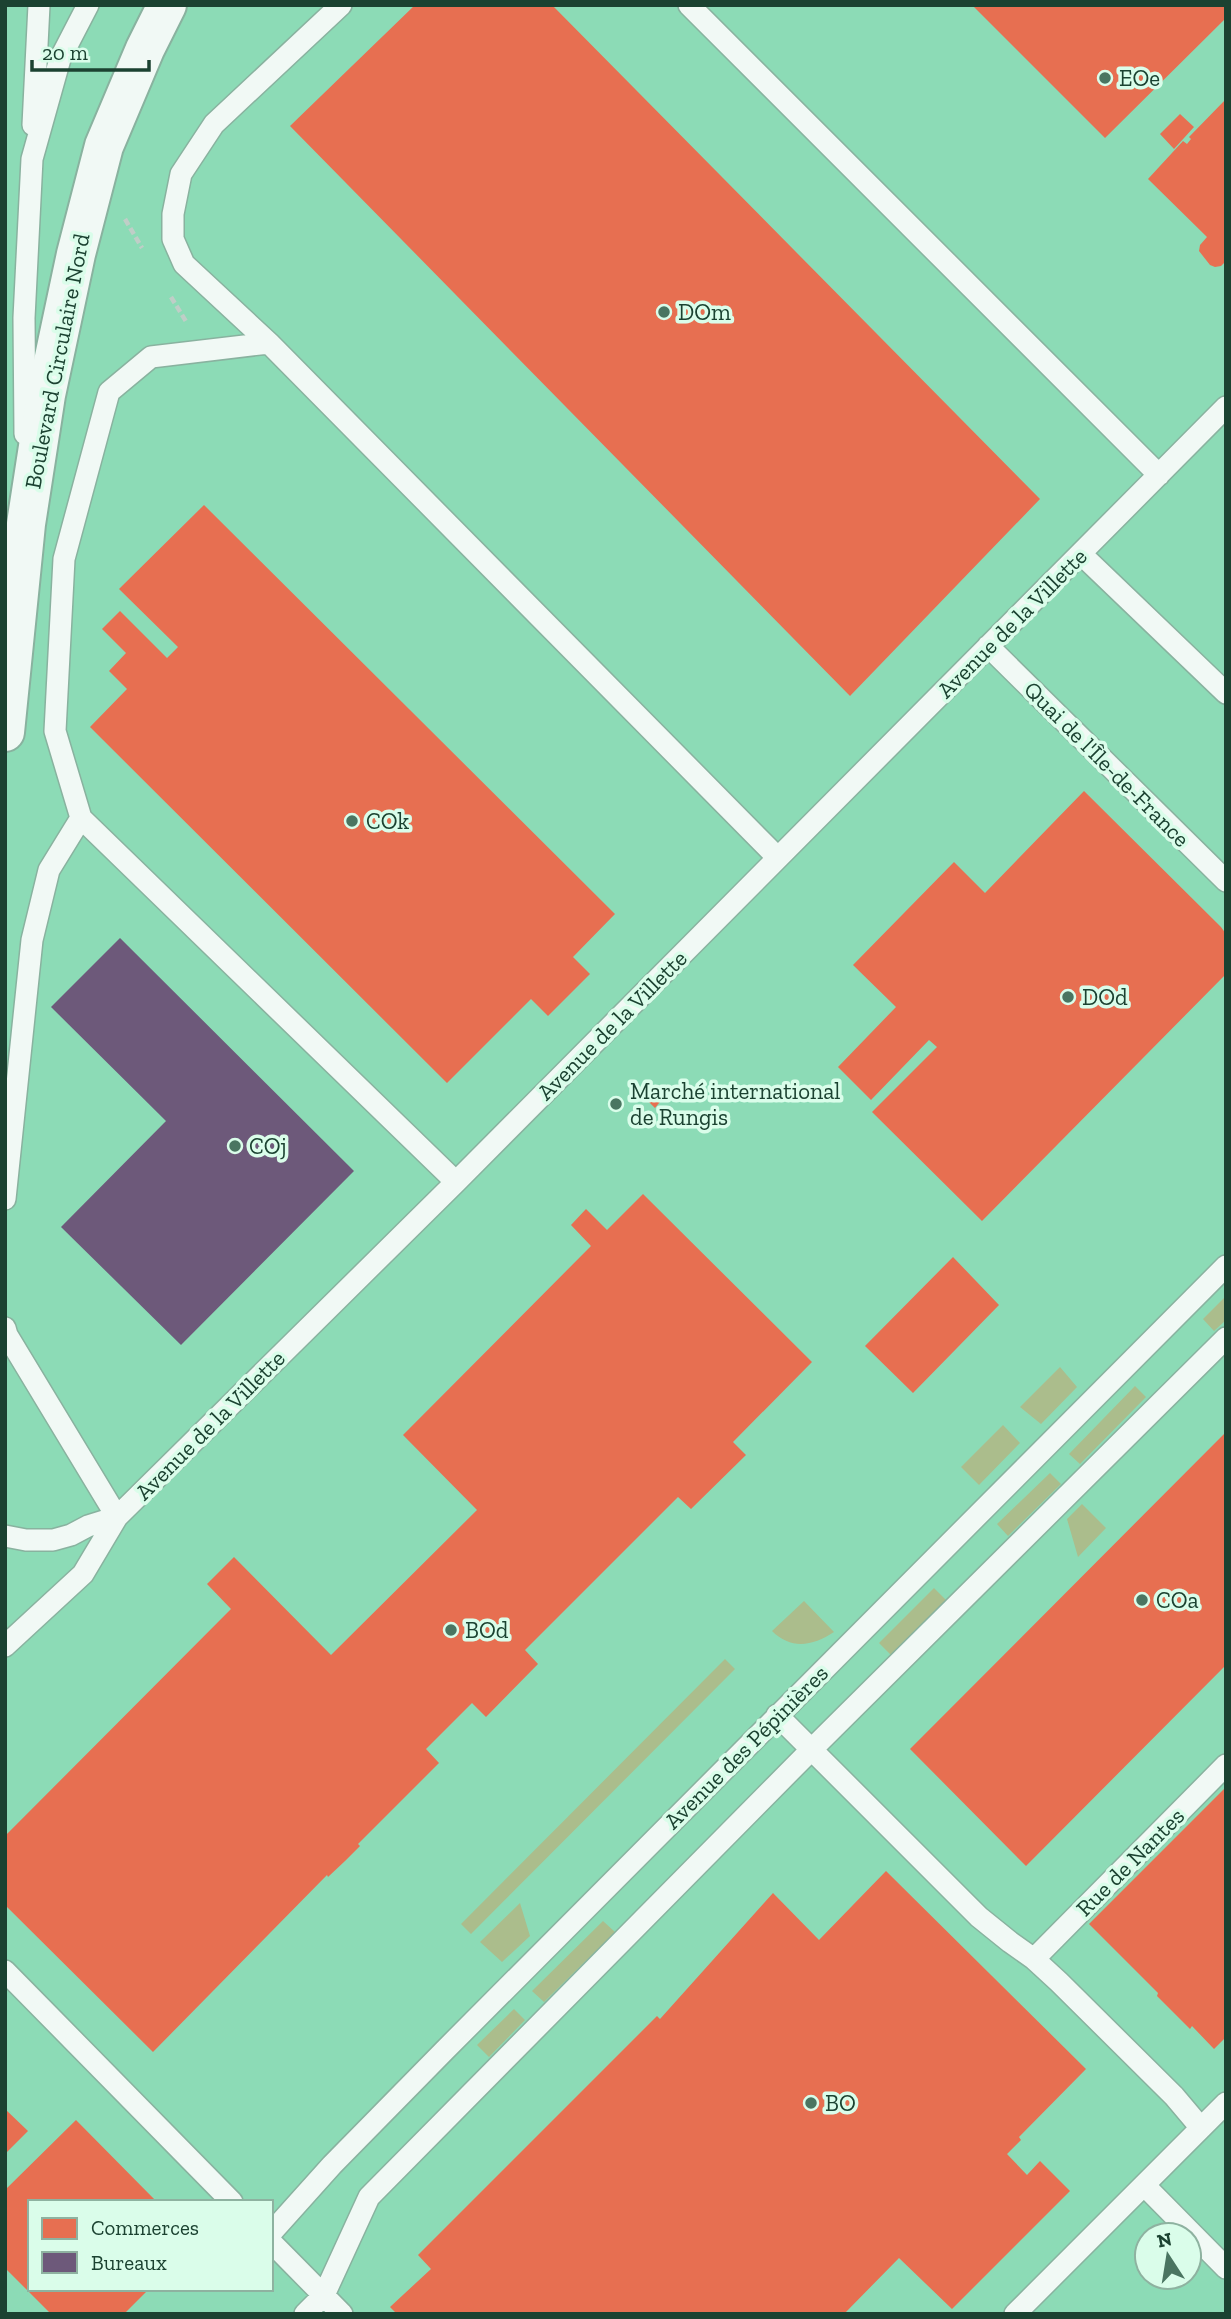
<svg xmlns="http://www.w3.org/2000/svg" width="1231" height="2319" viewBox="0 0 1231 2319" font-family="'Zilla Slab',serif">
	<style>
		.built { fill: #8cdbb6; fill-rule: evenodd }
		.green { fill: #abbd8c }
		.shops { fill: #e76f51 }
		.offices { fill: #6d597a }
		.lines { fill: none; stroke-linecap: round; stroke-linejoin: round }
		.lane-casing { stroke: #89b29f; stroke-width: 24 }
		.street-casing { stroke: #89b29f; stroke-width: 42 }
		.path { stroke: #bfcec7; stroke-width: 4.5; stroke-dasharray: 7 3.5; stroke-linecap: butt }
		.lane { stroke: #f1f9f5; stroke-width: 21 }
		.street { stroke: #f1f9f5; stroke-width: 38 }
		.poi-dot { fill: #4a7561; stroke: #dafdea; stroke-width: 2.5 }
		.labels { text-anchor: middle; stroke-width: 7; stroke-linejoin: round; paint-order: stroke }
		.poi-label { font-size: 23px; fill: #1b4231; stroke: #dafdea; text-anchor: start }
		.street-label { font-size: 23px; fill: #1b4231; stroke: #dafdea }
	</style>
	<rect width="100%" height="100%" fill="#a1d4bb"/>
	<!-- built -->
	<path class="built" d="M 5,5 L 1226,5 L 1226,2314 L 5,2314 ZM 30,2202 L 271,2202 L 271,2289 L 30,2289 ZM 1147,2235 L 1189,2235 L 1189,2277 L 1147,2277 Z"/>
	<!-- green -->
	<path class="green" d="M 1226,1296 L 1226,1320 L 1214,1331 L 1203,1319 Z
		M 1060,1367 L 1077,1387 L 1041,1424 L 1020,1407 Z
		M 1135,1386 L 1146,1397 L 1080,1464 L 1069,1454 Z
		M 1003,1425 L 1020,1443 L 979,1485 L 961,1467 Z
		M 1050,1473 L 1061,1484 L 1008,1536 L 997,1524 Z
		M 1082,1504 L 1106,1528 L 1078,1557 L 1067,1519 Z
		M 934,1588 L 946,1600 L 891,1655 L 879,1643 Z
		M 804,1601 L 834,1632 C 813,1646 791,1650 772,1631 Z
		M 725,1659 L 735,1669 L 471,1934 L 461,1924 Z
		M 520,1903 L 530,1936 L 502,1962 L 480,1942 Z
		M 603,1921 L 615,1932 L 544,2002 L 532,1991 Z
		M 514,2009 L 525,2020 L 489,2057 L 477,2045 Z"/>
	<!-- shops -->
	<path class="shops" d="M 415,5 L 552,5 L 1040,499 L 850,696 L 290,126 Z
		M 972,5 L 1226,5 L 1226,18 L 1105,138 Z
		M 1226,99 L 1226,261 L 1221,266 L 1215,267 L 1210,265 L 1199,251 L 1200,245 L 1207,237 L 1148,179 L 1183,141 L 1187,144 L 1191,139 L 1189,137 Z
		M 1180,114 L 1194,127 L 1174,149 L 1160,134 Z
		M 204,505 L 615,914 L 573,957 L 590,974 L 548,1016 L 531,999 L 447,1083 L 90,727 L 127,689 L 109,671 L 126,653 L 102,629 L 120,611 L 167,658 L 178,647 L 119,589 Z
		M 1084,791 L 1221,927 L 1226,934 L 1226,974 L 982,1221 L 872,1112 L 937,1047 L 929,1040 L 871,1100 L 838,1067 L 896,1007 L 853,965 L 954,862 L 985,893 Z
		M 658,1092 L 663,1098 L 655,1108 L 648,1101 Z
		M 643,1194 L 812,1362 L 733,1442 L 746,1455 L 691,1509 L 678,1497 L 525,1650 L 538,1664 L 486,1717 L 472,1703 L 426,1749 L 439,1763 L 358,1844 L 360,1846 L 345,1861 L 328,1877 L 327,1875 L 153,2052 L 5,1905 L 5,1836 L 231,1609 L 207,1584 L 234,1557 L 331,1655 L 477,1510 L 403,1435 L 591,1246 L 571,1225 L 586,1209 L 607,1230 Z
		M 953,1257 L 999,1305 L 913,1393 L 865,1346 Z
		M 1226,1432 L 1226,1665 L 1026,1866 L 910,1749 Z
		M 1226,1787 L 1226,2037 L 1214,2049 L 1192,2026 L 1190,2029 L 1157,1996 L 1158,1993 L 1089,1924 Z
		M 886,1871 L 1086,2069 L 1019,2137 L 1021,2140 L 1007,2154 L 1027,2175 L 1040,2161 L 1070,2191 L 952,2309 L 899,2258 L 844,2314 L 397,2314 L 390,2307 L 431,2269 L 418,2255 L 657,2016 L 660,2019 L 773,1893 L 819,1940 Z
		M 5,2109 L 28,2131 L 5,2154 Z
		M 76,2120 L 157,2202 L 30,2202 L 30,2289 L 149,2289 L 124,2314 L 51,2314 L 5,2268 L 5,2190 Z"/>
	<!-- offices -->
	<path class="offices" d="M 120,938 L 354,1171 L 181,1345 L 61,1227 L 166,1121 L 51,1007 Z"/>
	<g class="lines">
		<!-- lane casing -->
		<g class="lane-casing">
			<path id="lane" d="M 689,5 L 1159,475
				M 33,125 L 39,5
				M 269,343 L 184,264 L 173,239 L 173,214 L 181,174 L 214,124 L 341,5
				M 25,434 L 24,318 L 32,159 L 60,59 L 88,5
				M 1081,554 L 1226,693
				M 988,646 L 1226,881
				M 81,818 L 456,1182
				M 5,1199 L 32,940 L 49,870 L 81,818 L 55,731 L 64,559 L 109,392 L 151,357 L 269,343 L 777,857
				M 5,1328 L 7,1335 L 117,1517
				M 5,1536 L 26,1540 L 53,1540 L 71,1535 L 88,1526 L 117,1517
				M 5,1646 L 83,1574 L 117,1517 L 456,1182 L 1226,407
				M 777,1715 L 979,1917 L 1010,1942 L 1034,1959 L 1059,1982 L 1174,2096 L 1201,2128
				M 1034,1959 L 1226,1765
				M 5,1971 L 232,2202
				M 1144,2185 L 1226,2268
				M 271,2233 L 332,2165 L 444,2051 L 1226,1266
				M 271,2242 L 342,2314
				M 305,2314 L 324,2295 L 369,2197 L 811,1750 L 1226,1338
				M 1015,2314 L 1226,2103"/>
		</g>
		<!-- street casing -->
		<g class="street-casing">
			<path id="street" d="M 5,732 L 26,524 L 46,395 L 76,254 L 104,146 L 145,49 L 167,5"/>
		</g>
		<!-- path -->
		<path class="path" d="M 125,219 L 142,248
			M 171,297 L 187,323"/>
		<!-- lane -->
		<use href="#lane" class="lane"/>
		<!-- street -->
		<use href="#street" class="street"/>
	</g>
	<!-- markers -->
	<g class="poi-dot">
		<circle cx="1105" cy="78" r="7"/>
		<circle cx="664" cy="312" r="7"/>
		<circle cx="352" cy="821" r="7"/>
		<circle cx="1068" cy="997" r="7"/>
		<circle cx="616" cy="1104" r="7"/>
		<circle cx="235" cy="1146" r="7"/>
		<circle cx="1142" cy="1600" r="7"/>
		<circle cx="451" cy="1630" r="7"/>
		<circle cx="811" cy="2103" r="7"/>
	</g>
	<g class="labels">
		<!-- poi labels -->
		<g class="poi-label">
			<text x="1119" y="86">EOe</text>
			<text x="678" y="320">DOm</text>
			<text x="366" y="829">COk</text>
			<text x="1082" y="1005">DOd</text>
			<text x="630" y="1099">Marché international<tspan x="630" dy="26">de Rungis</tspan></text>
			<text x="249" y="1154">COj</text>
			<text x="1156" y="1608">COa</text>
			<text x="465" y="1638">BOd</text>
			<text x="825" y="2111">BO</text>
		</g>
		<!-- street labels -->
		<g class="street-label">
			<text transform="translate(57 361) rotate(-79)" y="8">Boulevard Circulaire Nord</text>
			<text transform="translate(1012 623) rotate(-45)" y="8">Avenue de la Villette</text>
			<text transform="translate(1107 764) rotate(45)" y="8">Quai de l'Île-de-France</text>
			<text transform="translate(612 1025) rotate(-45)" y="8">Avenue de la Villette</text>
			<text transform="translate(210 1425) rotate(-45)" y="8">Avenue de la Villette</text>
			<text transform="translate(746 1747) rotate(-45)" y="8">Avenue des Pépinières</text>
			<text transform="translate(1130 1862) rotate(-45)" y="8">Rue de Nantes</text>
		</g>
	</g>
	<!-- border -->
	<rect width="1231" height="2319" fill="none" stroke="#1b4231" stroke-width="14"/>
	<!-- legend -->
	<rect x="28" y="2200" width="245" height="91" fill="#dafdea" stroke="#8eb2a0" stroke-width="2"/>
	<rect x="42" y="2218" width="35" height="21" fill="#e76f51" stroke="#8eb2a0" stroke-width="2"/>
	<text x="91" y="2235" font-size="21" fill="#1b4231">Commerces</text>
	<rect x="42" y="2252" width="35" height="21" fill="#6d597a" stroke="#8eb2a0" stroke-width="2"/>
	<text x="91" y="2270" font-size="21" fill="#1b4231">Bureaux</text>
	<!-- north arrow -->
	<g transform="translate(1168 2256) rotate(348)"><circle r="33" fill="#dafdea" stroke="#8eb2a0" stroke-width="2"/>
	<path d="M0-5L12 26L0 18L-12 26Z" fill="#4a7561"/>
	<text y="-10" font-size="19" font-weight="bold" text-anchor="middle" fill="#1b4231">N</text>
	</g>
	<!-- scale -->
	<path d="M32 60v10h117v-10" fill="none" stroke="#1b4231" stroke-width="3.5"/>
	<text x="42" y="60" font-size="21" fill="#1b4231" stroke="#dafdea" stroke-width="5" paint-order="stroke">20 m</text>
</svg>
